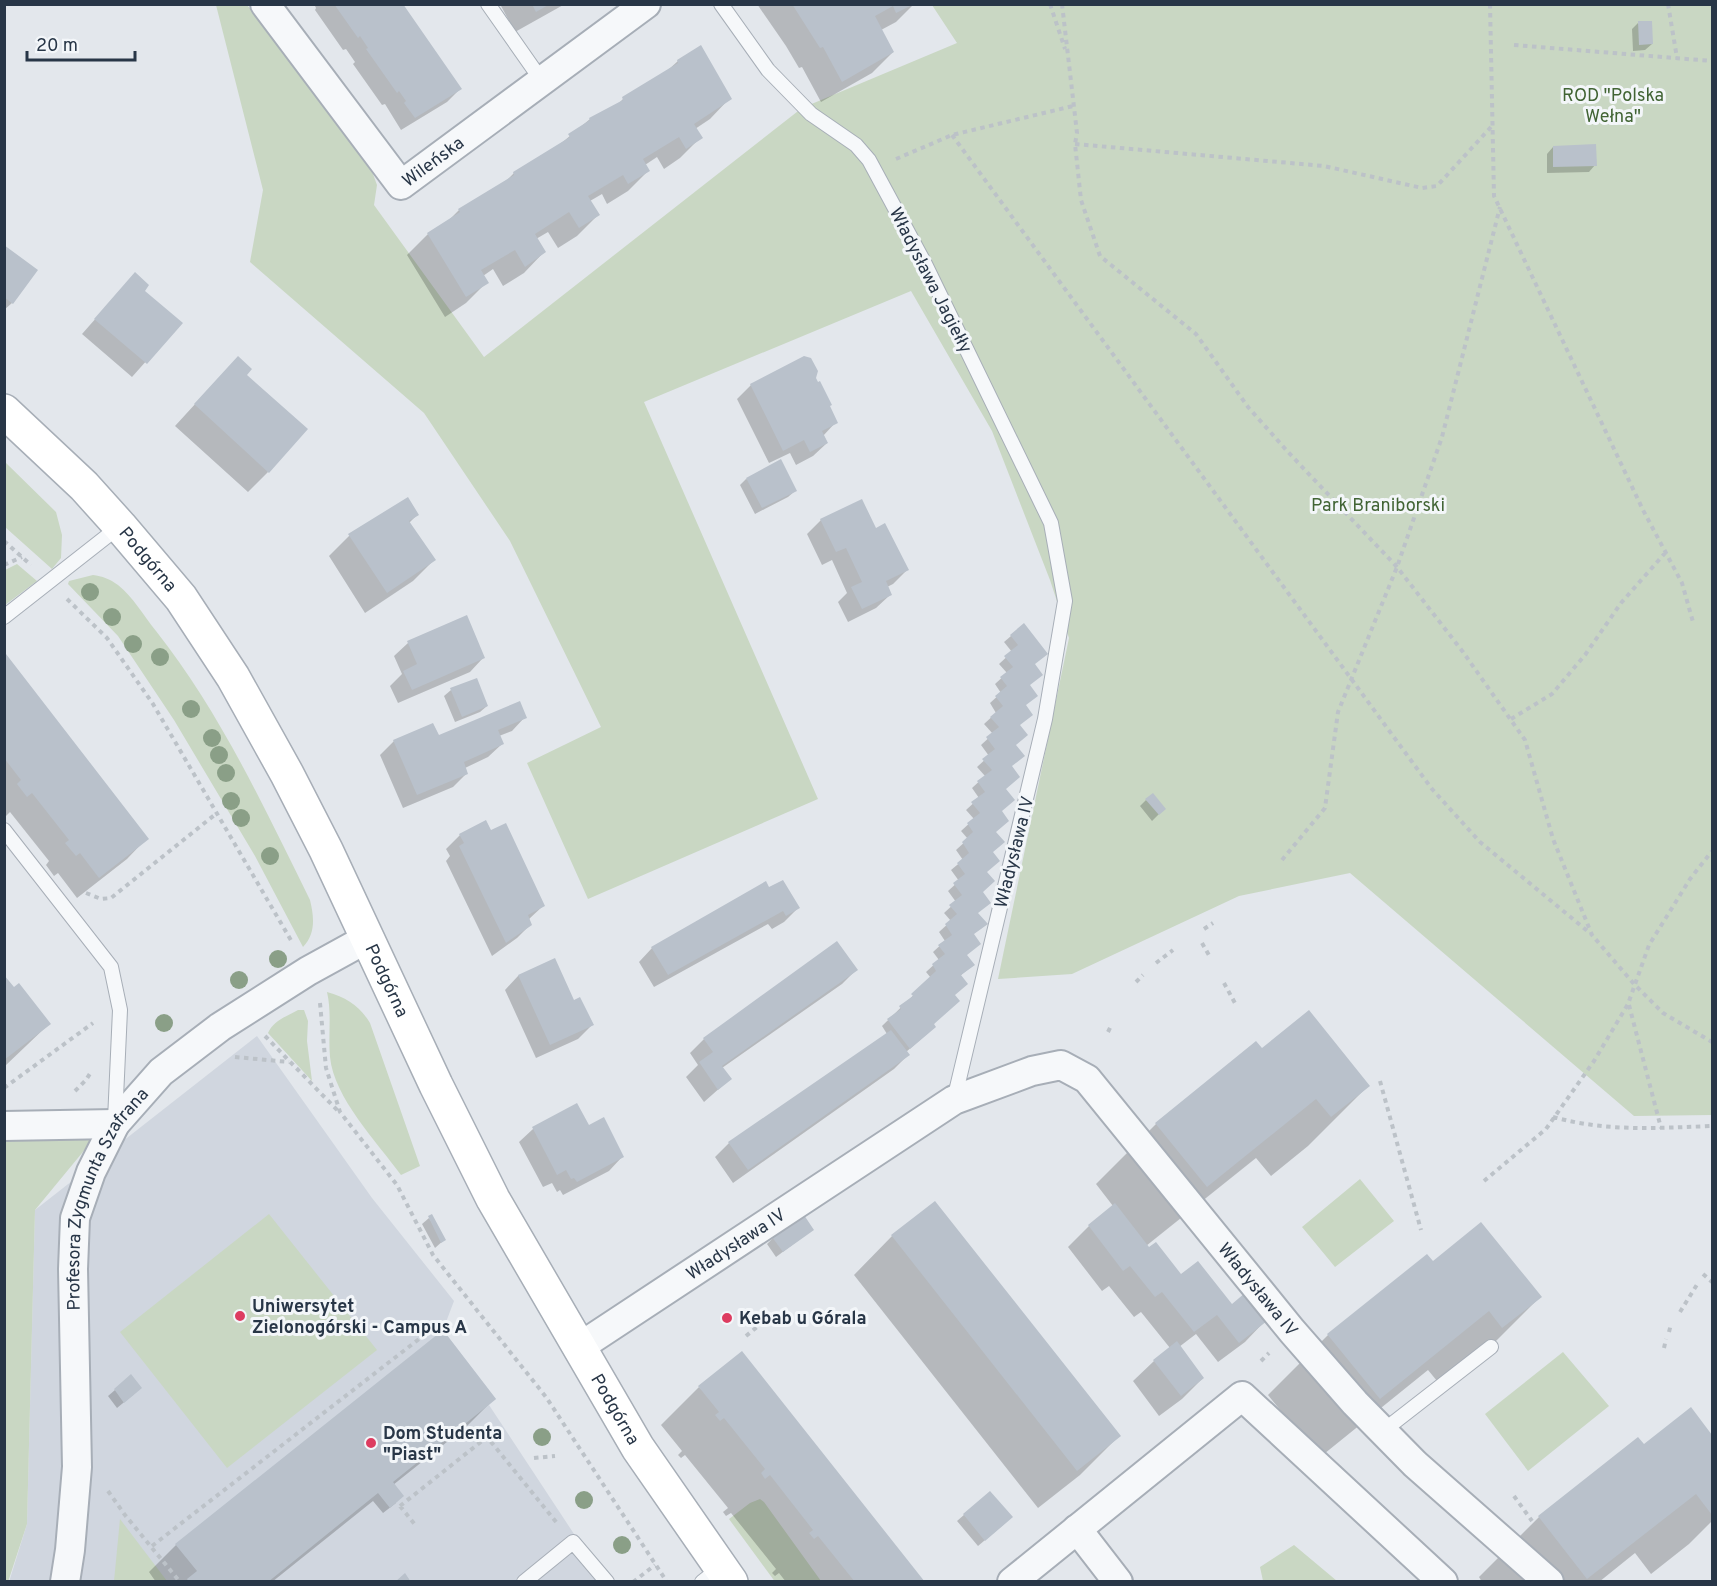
<svg xmlns="http://www.w3.org/2000/svg" width="1717" height="1586" viewBox="0 0 1717 1586" font-family="Overpass,sans-serif">
	<style>
		.built { fill: #d0d6df }
		.green { fill: #c9d7c3 }
		.shadow { fill: #0003 }
		.building { fill: #b9c1cb }
		.lines { fill: none; stroke-linecap: round; stroke-linejoin: round }
		.lane-casing { stroke: #a7aeb7; stroke-width: 16 }
		.street-casing { stroke: #a7aeb7; stroke-width: 32 }
		.secondary-casing { stroke: #a7aeb7; stroke-width: 36 }
		.path { stroke: #bcc2c8; stroke-width: 4; stroke-dasharray: 4.5 4.5; stroke-linecap: butt }
		.lane { stroke: #f6f8fa; stroke-width: 14 }
		.street { stroke: #f6f8fa; stroke-width: 28 }
		.secondary { stroke: #fff; stroke-width: 33 }
		.tree { fill: #8a9f87 }
		.poi-dot { fill: #dd3c60; stroke: #f3f6f9; stroke-width: 2 }
		.labels { text-anchor: middle; stroke-width: 6; stroke-linejoin: round; paint-order: stroke }
		.park-label { font-size: 18px; fill: #416434; stroke: #f3f6f9 }
		.street-label { font-size: 18px; fill: #283647; stroke: #f3f6f9 }
		.poi-label { font-size: 18px; font-weight: bold; fill: #283647; stroke: #f3f6f9; text-anchor: start }
	</style>
	<rect width="100%" height="100%" fill="#e3e7ec"/>
	<!-- built -->
	<path class="built" d="M 257,1036 L 372,1198 L 454,1301 L 443,1330 L 496,1399 L 489,1405 L 605,1581 L 9,1582 L 27,1524 L 35,1210 Z"/>
	<!-- green -->
	<path class="green" d="M 216,5 L 247,5 L 355,125 L 377,185 L 374,205 L 484,357 L 802,108 L 957,43 L 932,5 L 1712,5 L 1712,1115 L 1634,1116 L 1350,873 L 1239,896 L 1072,974 L 998,979 L 1069,638 L 1050,580 L 992,431 L 911,291 L 644,402 L 818,799 L 588,899 L 527,763 L 601,727 L 510,541 L 424,413 L 250,262 L 263,190 Z
		M 5,462 L 56,512 L 62,535 L 61,558 L 52,569 L 5,527 Z
		M 17,564 L 37,581 L 5,605 L 5,570 Z
		M 93,575 C 102,576 110,579 118,585 C 133,597 143,615 156,631 C 220,712 264,807 310,900 C 314,917 316,933 303,947 L 255,856 L 174,720 L 118,636 L 68,584 L 69,581 Z
		M 327,992 C 347,998 359,1005 370,1023 L 420,1166 L 401,1175 C 377,1142 334,1098 330,1057 C 328,1034 332,1014 327,992 Z
		M 298,1010 L 304,1010 L 308,1021 L 307,1041 L 312,1081 L 268,1033 C 273,1021 287,1016 298,1010 Z
		M 101,1130 L 35,1210 L 27,1524 L 8,1582 L 4,1581 L 4,1132 Z
		M 1360,1179 L 1394,1221 L 1335,1267 L 1302,1227 Z
		M 269,1214 L 377,1350 L 227,1468 L 120,1332 Z
		M 1563,1352 L 1609,1406 L 1528,1471 L 1485,1414 Z
		M 760,1499 L 764,1502 L 821,1581 L 775,1582 L 773,1579 L 729,1519 L 750,1503 Z
		M 120,1519 L 167,1581 L 114,1581 Z
		M 1294,1545 L 1337,1581 L 1263,1581 L 1260,1567 Z"/>
	<!-- shadow -->
	<path class="shadow" d="M 314,4 L 401,4 L 460,89 L 447,102 L 401,130 L 385,104 L 382,105 L 353,64 L 355,62 L 346,49 L 343,50 L 315,10 L 316,8 Z
		M 500,4 L 565,4 L 515,32 Z
		M 757,4 L 914,4 L 896,22 L 881,30 L 893,52 L 872,73 L 821,102 L 802,67 L 799,68 L 786,46 Z
		M 1638,23 L 1652,44 L 1645,50 L 1633,51 L 1632,29 Z
		M 678,61 L 730,98 L 710,119 L 695,129 L 701,137 L 680,158 L 664,169 L 657,157 L 645,165 L 648,171 L 628,191 L 607,204 L 602,194 L 590,201 L 598,215 L 577,236 L 558,248 L 548,232 L 536,239 L 544,252 L 524,273 L 503,286 L 493,269 L 483,276 L 487,282 L 466,303 L 445,317 L 407,255 L 428,234 L 448,221 L 459,210 L 504,183 L 514,173 L 558,146 L 590,119 L 618,104 L 623,99 L 668,70 Z
		M 1553,147 L 1595,165 L 1589,172 L 1547,173 L 1547,154 Z
		M 4,247 L 12,303 L 4,310 Z
		M 135,274 L 143,291 L 180,323 L 132,377 L 82,334 Z
		M 245,375 L 268,472 L 248,492 L 175,426 L 218,379 Z
		M 815,378 L 836,422 L 823,436 L 827,443 L 813,456 L 796,465 L 790,453 L 769,463 L 737,399 L 751,385 Z
		M 746,479 L 795,491 L 788,497 L 755,514 L 740,485 Z
		M 418,514 L 408,524 L 434,560 L 413,581 L 365,613 L 329,556 L 349,536 Z
		M 821,520 L 875,530 L 907,570 L 893,584 L 887,587 L 890,595 L 876,608 L 848,622 L 838,602 L 847,593 L 832,560 L 822,565 L 807,534 Z
		M 466,617 L 483,658 L 470,672 L 398,703 L 390,686 L 402,674 L 394,656 L 408,643 Z
		M 1024,625 L 1033,665 L 972,935 L 966,956 L 973,965 L 960,976 L 953,995 L 928,1033 L 906,1052 L 908,1055 L 894,1069 L 733,1183 L 715,1157 L 729,1143 L 887,1034 L 882,1026 L 931,978 L 926,972 L 939,960 L 933,952 L 945,941 L 939,932 L 951,921 L 944,913 L 956,902 L 948,891 L 959,881 L 951,870 L 963,860 L 956,850 L 968,839 L 961,831 L 974,819 L 966,810 L 979,798 L 972,788 L 985,776 L 977,767 L 989,756 L 981,745 L 993,734 L 984,724 L 996,713 L 990,703 L 1001,693 L 995,684 L 1007,673 L 999,664 L 1012,652 L 1004,642 Z
		M 4,656 L 147,838 L 127,859 L 77,898 L 58,873 L 54,876 L 46,865 L 49,861 L 10,812 L 6,816 L 4,814 Z
		M 451,690 L 487,706 L 480,712 L 455,722 L 444,696 Z
		M 525,717 L 512,731 L 499,736 L 502,744 L 488,757 L 465,768 L 467,773 L 453,787 L 403,808 L 380,755 L 394,741 L 438,737 Z
		M 1146,800 L 1164,809 L 1152,821 L 1140,806 Z
		M 490,832 L 544,905 L 528,920 L 531,924 L 517,938 L 492,956 L 446,861 L 450,856 L 446,849 L 460,835 Z
		M 768,889 L 798,908 L 784,922 L 772,929 L 768,924 L 654,987 L 639,962 L 652,948 Z
		M 837,943 L 856,970 L 842,984 L 722,1068 L 730,1079 L 704,1102 L 686,1077 L 698,1065 L 690,1053 L 704,1039 Z
		M 554,960 L 573,1002 L 592,1025 L 578,1039 L 536,1058 L 505,990 L 518,976 Z
		M 4,978 L 49,1024 L 4,1067 Z
		M 1256,1044 L 1262,1050 L 1368,1086 L 1308,1146 L 1271,1176 L 1256,1158 L 1146,1246 L 1181,1276 L 1232,1306 L 1265,1321 L 1245,1342 L 1218,1362 L 1196,1334 L 1179,1347 L 1203,1378 L 1182,1399 L 1159,1416 L 1133,1381 L 1154,1361 L 1170,1348 L 1141,1312 L 1134,1317 L 1109,1286 L 1102,1291 L 1068,1247 L 1089,1226 L 1113,1206 L 1096,1184 L 1156,1124 Z
		M 577,1105 L 588,1127 L 622,1157 L 609,1171 L 563,1195 L 560,1190 L 557,1192 L 552,1183 L 543,1187 L 519,1142 L 533,1129 Z
		M 935,1203 L 1119,1436 L 1080,1475 L 1038,1508 L 854,1275 L 892,1236 Z
		M 429,1218 L 444,1240 L 435,1248 L 422,1224 Z
		M 812,1230 L 776,1257 L 767,1244 L 773,1238 Z
		M 1433,1263 L 1540,1297 L 1480,1357 L 1442,1387 L 1428,1370 L 1319,1458 L 1268,1395 L 1328,1335 Z
		M 699,1387 L 923,1582 L 786,1582 L 779,1573 L 775,1576 L 772,1573 L 776,1569 L 731,1513 L 726,1516 L 723,1512 L 728,1508 L 685,1455 L 681,1458 L 678,1455 L 682,1451 L 661,1425 Z
		M 115,1390 L 134,1394 L 117,1408 L 108,1396 Z
		M 494,1399 L 467,1426 L 393,1485 L 396,1503 L 383,1513 L 373,1501 L 272,1582 L 156,1582 L 149,1572 L 176,1545 Z
		M 1691,1409 L 1712,1437 L 1712,1521 L 1689,1544 L 1651,1574 L 1635,1553 L 1599,1582 L 1482,1582 L 1479,1577 L 1539,1517 L 1638,1439 L 1643,1447 Z
		M 989,1493 L 1004,1524 L 978,1546 L 957,1521 Z"/>
	<!-- building -->
	<path class="building" d="M 334,4 L 403,4 L 462,89 L 415,118 L 404,103 L 406,101 L 399,91 L 397,93 L 366,49 L 368,48 L 360,36 L 358,38 Z
		M 532,4 L 550,4 L 536,12 Z
		M 792,4 L 914,4 L 896,13 L 893,6 L 875,16 L 894,52 L 842,82 L 823,47 L 820,48 Z
		M 1638,21 L 1652,21 L 1653,44 L 1639,45 Z
		M 701,45 L 732,99 L 694,124 L 703,138 L 686,149 L 679,137 L 643,159 L 650,171 L 628,184 L 623,175 L 588,196 L 600,215 L 579,228 L 569,212 L 535,234 L 546,252 L 525,267 L 515,250 L 481,270 L 489,283 L 466,297 L 427,233 L 460,212 L 458,209 L 514,175 L 513,172 L 570,137 L 568,134 L 590,120 L 589,118 L 623,100 L 622,97 L 678,63 L 677,60 Z
		M 1596,144 L 1597,166 L 1553,167 L 1553,146 Z
		M 4,245 L 38,270 L 13,304 L 4,297 Z
		M 135,272 L 149,285 L 145,291 L 183,323 L 147,364 L 94,319 Z
		M 238,356 L 252,369 L 247,375 L 308,429 L 269,473 L 194,404 Z
		M 804,356 L 811,358 L 818,371 L 816,378 L 818,382 L 820,381 L 832,405 L 830,406 L 838,423 L 822,431 L 828,443 L 810,452 L 804,440 L 783,451 L 750,384 Z
		M 781,459 L 797,491 L 762,508 L 746,478 Z
		M 408,497 L 419,515 L 409,521 L 436,560 L 387,593 L 348,534 Z
		M 862,499 L 876,528 L 885,523 L 909,570 L 886,581 L 892,595 L 862,609 L 851,587 L 862,582 L 846,548 L 836,552 L 820,519 Z
		M 467,615 L 485,658 L 412,690 L 403,671 L 417,664 L 407,641 Z
		M 1024,623 L 1048,654 L 1035,664 L 1043,675 L 1030,685 L 1038,696 L 1026,705 L 1033,715 L 1020,725 L 1028,735 L 1016,745 L 1025,756 L 1012,766 L 1020,777 L 1006,789 L 1015,800 L 1002,811 L 1009,821 L 996,832 L 1005,842 L 993,852 L 1000,861 L 987,872 L 995,881 L 983,892 L 991,903 L 978,913 L 988,924 L 974,934 L 981,944 L 967,955 L 975,965 L 961,975 L 968,984 L 955,995 L 960,1001 L 934,1024 L 936,1027 L 910,1049 L 887,1019 L 901,1009 L 899,1006 L 913,996 L 911,994 L 936,971 L 932,964 L 945,954 L 938,945 L 952,935 L 945,924 L 957,914 L 949,905 L 962,895 L 953,883 L 965,874 L 957,863 L 969,853 L 962,842 L 973,832 L 967,823 L 980,813 L 971,802 L 985,792 L 977,781 L 992,770 L 982,759 L 995,749 L 986,737 L 999,727 L 990,717 L 1003,706 L 995,696 L 1007,686 L 1000,677 L 1013,667 L 1004,656 L 1018,645 L 1010,635 Z
		M 6,654 L 149,839 L 99,878 L 80,853 L 76,856 L 65,843 L 69,840 L 32,793 L 27,797 L 17,784 L 21,780 L 4,758 Z
		M 477,678 L 488,706 L 462,717 L 450,688 Z
		M 520,701 L 527,718 L 498,730 L 504,744 L 464,762 L 468,774 L 417,795 L 393,740 L 433,723 L 439,735 Z
		M 1153,793 L 1166,809 L 1159,815 L 1145,799 Z
		M 486,820 L 491,830 L 506,823 L 545,906 L 528,915 L 532,925 L 506,943 L 459,846 L 464,843 L 459,834 Z
		M 783,880 L 800,908 L 786,916 L 783,911 L 668,975 L 651,947 L 766,881 L 769,887 Z
		M 837,941 L 858,970 L 722,1066 L 732,1079 L 718,1090 L 699,1062 L 713,1052 L 703,1038 Z
		M 555,958 L 574,1000 L 580,997 L 594,1025 L 550,1045 L 518,975 Z
		M 4,975 L 14,987 L 19,983 L 51,1024 L 4,1060 Z
		M 1309,1010 L 1370,1086 L 1331,1117 L 1316,1099 L 1207,1187 L 1155,1123 L 1256,1041 L 1262,1048 Z
		M 891,1030 L 910,1055 L 748,1170 L 728,1142 Z
		M 577,1103 L 589,1125 L 604,1117 L 624,1157 L 577,1182 L 574,1178 L 571,1179 L 566,1170 L 557,1175 L 532,1127 Z
		M 935,1201 L 1121,1436 L 1077,1471 L 891,1235 Z
		M 1115,1203 L 1149,1247 L 1156,1242 L 1181,1274 L 1198,1261 L 1232,1304 L 1245,1293 L 1267,1321 L 1239,1343 L 1217,1315 L 1194,1332 L 1162,1292 L 1155,1297 L 1130,1266 L 1123,1271 L 1088,1225 Z
		M 432,1214 L 446,1240 L 441,1243 L 428,1216 Z
		M 804,1215 L 814,1230 L 783,1252 L 772,1237 Z
		M 1481,1222 L 1542,1297 L 1502,1328 L 1489,1311 L 1380,1399 L 1327,1334 L 1427,1254 L 1433,1261 Z
		M 443,1330 L 496,1399 L 393,1482 L 404,1496 L 390,1508 L 378,1493 L 268,1582 L 189,1582 L 187,1579 L 197,1571 L 175,1544 Z
		M 1177,1341 L 1204,1378 L 1181,1396 L 1153,1360 Z
		M 742,1351 L 925,1582 L 855,1582 L 818,1536 L 814,1539 L 809,1533 L 813,1530 L 770,1475 L 765,1479 L 761,1473 L 765,1469 L 724,1418 L 720,1421 L 715,1415 L 719,1412 L 698,1386 Z
		M 131,1374 L 142,1388 L 124,1403 L 114,1389 Z
		M 1691,1407 L 1712,1435 L 1712,1515 L 1696,1494 L 1587,1579 L 1538,1516 L 1638,1437 L 1644,1444 Z
		M 990,1491 L 1013,1517 L 985,1541 L 963,1514 Z
		M 405,1573 L 411,1582 L 395,1582 Z"/>
	<g class="lines">
		<!-- lane casing -->
		<g class="lane-casing">
			<path id="lane" d="M 488,4 L 542,81
				M 721,4 L 768,70 L 811,114 L 856,145 L 869,160 L 925,264 L 1051,523 L 1065,601 L 1045,719 L 954,1100
				M 4,617 L 120,526
				M 4,830 L 111,967 L 120,1010 L 115,1120
				M 1383,1431 L 1491,1347
				M 524,1582 L 573,1542 L 607,1582
				M 702,1582 L 721,1567"/>
		</g>
		<!-- street casing -->
		<g class="street-casing">
			<g id="street">
				<path id="s1" d="M 265,4 L 401,185 L 646,4"/>
				<path d="M 4,1126 L 115,1124"/>
				<path id="s2" d="M 578,1348 L 954,1100 L 1032,1071 L 1061,1065 L 1087,1079 L 1292,1331 L 1355,1403 L 1415,1464 L 1549,1582"/>
				<path d="M 1077,1529 L 1118,1582"/>
				<path id="s3" d="M 65,1582 L 70,1550 L 77,1467 L 73,1269 L 75,1218 L 91,1172 L 115,1124 L 161,1072 L 220,1027 L 308,971 L 368,938"/>
				<path d="M 1012,1582 L 1242,1396 L 1443,1582"/>
			</g>
		</g>
		<!-- secondary casing -->
		<g class="secondary-casing">
			<g id="secondary">
				<path id="s4" d="M 4,411 L 84,486 L 120,526 L 181,598 L 233,677 L 287,774 L 326,850 L 436,1085 L 493,1199 L 638,1448 L 731,1582"/>
			</g>
		</g>
		<!-- path -->
		<path class="path" d="M 1050,4 L 1065,49
			M 1062,4 L 1077,133 L 1075,144 L 1081,200 L 1100,256 L 1196,334 L 1248,407 L 1288,452 L 1397,567 L 1463,652 L 1525,740 L 1553,839 L 1592,935 L 1634,984 L 1663,1013 L 1712,1042
			M 1490,4 L 1494,196 L 1643,510 L 1682,583 L 1693,622
			M 1668,4 L 1677,58
			M 1514,45 L 1712,61
			M 952,135 L 1432,789 L 1480,842 L 1591,934
			M 1075,144 L 1324,166 L 1422,188 L 1437,186 L 1491,127
			M 896,159 L 952,135 L 1073,106
			M 4,541 L 31,565
			M 4,565 L 22,557
			M 67,599 L 107,638 L 153,704 L 292,942
			M 1511,719 L 1552,694 L 1585,655 L 1621,603 L 1666,552
			M 1282,860 L 1325,808 L 1338,712 L 1397,567 L 1442,437 L 1500,207
			M 86,893 L 101,899 L 111,898 L 217,813
			M 1204,929 L 1213,923
			M 1202,943 L 1210,957
			M 1156,963 L 1173,950
			M 1136,982 L 1143,975
			M 1224,983 L 1236,1005
			M 320,1003 L 326,1068 L 340,1112 L 397,1185 L 433,1255 L 546,1397 L 667,1582
			M 1629,1005 L 1661,1128
			M 1108,1032 L 1112,1024
			M 265,1036 L 339,1112
			M 235,1057 L 289,1062
			M 1380,1081 L 1421,1230
			M 4,1088 L 93,1023
			M 75,1091 L 86,1080 L 91,1072
			M 1553,1117 C 1608,1132 1656,1128 1712,1126
			M 1484,1181 L 1546,1129 L 1594,1061 L 1628,1004 L 1649,945 L 1690,879 L 1712,851
			M 1703,1274 L 1712,1282
			M 1680,1312 L 1698,1283
			M 1669,1332 L 1671,1324
			M 746,1336 L 757,1327
			M 1664,1348 L 1666,1339
			M 1261,1361 L 1269,1353
			M 534,1458 L 555,1456
			M 108,1491 L 125,1515 L 180,1582
			M 1514,1496 L 1532,1521
			M 400,1506 L 487,1437 L 557,1523
			M 400,1506 L 416,1526
			M 152,1546 L 419,1339
			M 633,1582 L 655,1565"/>
		<!-- lane -->
		<use href="#lane" class="lane"/>
		<!-- street -->
		<use href="#street" class="street"/>
		<!-- secondary -->
		<use href="#secondary" class="secondary"/>
	</g>
	<!-- trees -->
	<g class="tree">
		<circle cx="90" cy="592" r="9"/>
		<circle cx="112" cy="617" r="9"/>
		<circle cx="133" cy="644" r="9"/>
		<circle cx="160" cy="657" r="9"/>
		<circle cx="191" cy="709" r="9"/>
		<circle cx="212" cy="738" r="9"/>
		<circle cx="219" cy="755" r="9"/>
		<circle cx="226" cy="773" r="9"/>
		<circle cx="231" cy="801" r="9"/>
		<circle cx="241" cy="818" r="9"/>
		<circle cx="270" cy="856" r="9"/>
		<circle cx="278" cy="959" r="9"/>
		<circle cx="239" cy="980" r="9"/>
		<circle cx="164" cy="1023" r="9"/>
		<circle cx="542" cy="1437" r="9"/>
		<circle cx="584" cy="1500" r="9"/>
		<circle cx="622" cy="1545" r="9"/>
	</g>
	<!-- markers -->
	<g class="poi-dot">
		<circle cx="240" cy="1316" r="6"/>
		<circle cx="727" cy="1318" r="6"/>
		<circle cx="371" cy="1443" r="6"/>
	</g>
	<g class="labels">
		<!-- park labels -->
		<g class="park-label">
			<text x="1613" y="101">ROD "Polska<tspan x="1613" dy="21">Wełna"</tspan></text>
			<text x="1378" y="511">Park Braniborski</text>
		</g>
		<!-- street labels -->
		<g class="street-label">
			<text dy="6" stroke="none"><textPath href="#s1" startOffset="266">Wileńska</textPath></text>
			<text transform="translate(931 280) rotate(63)" y="6">Władysława Jagiełły</text>
			<text dy="6" stroke="none"><textPath href="#s4" startOffset="207">Podgórna</textPath></text>
			<text transform="translate(1014 852) rotate(-76)" y="6">Władysława IV</text>
			<text dy="6" stroke="none"><textPath href="#s4" startOffset="693">Podgórna</textPath></text>
			<text dy="6" stroke="none"><textPath href="#s3" startOffset="392">Profesora Zygmunta Szafrana</textPath></text>
			<text dy="6" stroke="none"><textPath href="#s2" startOffset="189">Władysława IV</textPath></text>
			<text dy="6" stroke="none"><textPath href="#s2" startOffset="864">Władysława IV</textPath></text>
			<text dy="6" stroke="none"><textPath href="#s4" startOffset="1179">Podgórna</textPath></text>
		</g>
		<!-- poi labels -->
		<g class="poi-label">
			<text x="252" y="1312">Uniwersytet<tspan x="252" dy="21">Zielonogórski - Campus A</tspan></text>
			<text x="739" y="1324">Kebab u Górala</text>
			<text x="383" y="1439">Dom Studenta<tspan x="383" dy="21">"Piast"</tspan></text>
		</g>
	</g>
	<!-- border -->
	<rect width="1717" height="1586" fill="none" stroke="#283647" stroke-width="12"/>
	<!-- scale -->
	<path d="M27 51v9h108v-9" fill="none" stroke="#283647" stroke-width="3"/>
	<text x="36" y="51" font-size="18" fill="#283647" stroke="#f3f6f9" stroke-width="4.5" paint-order="stroke">20 m</text>
</svg>
